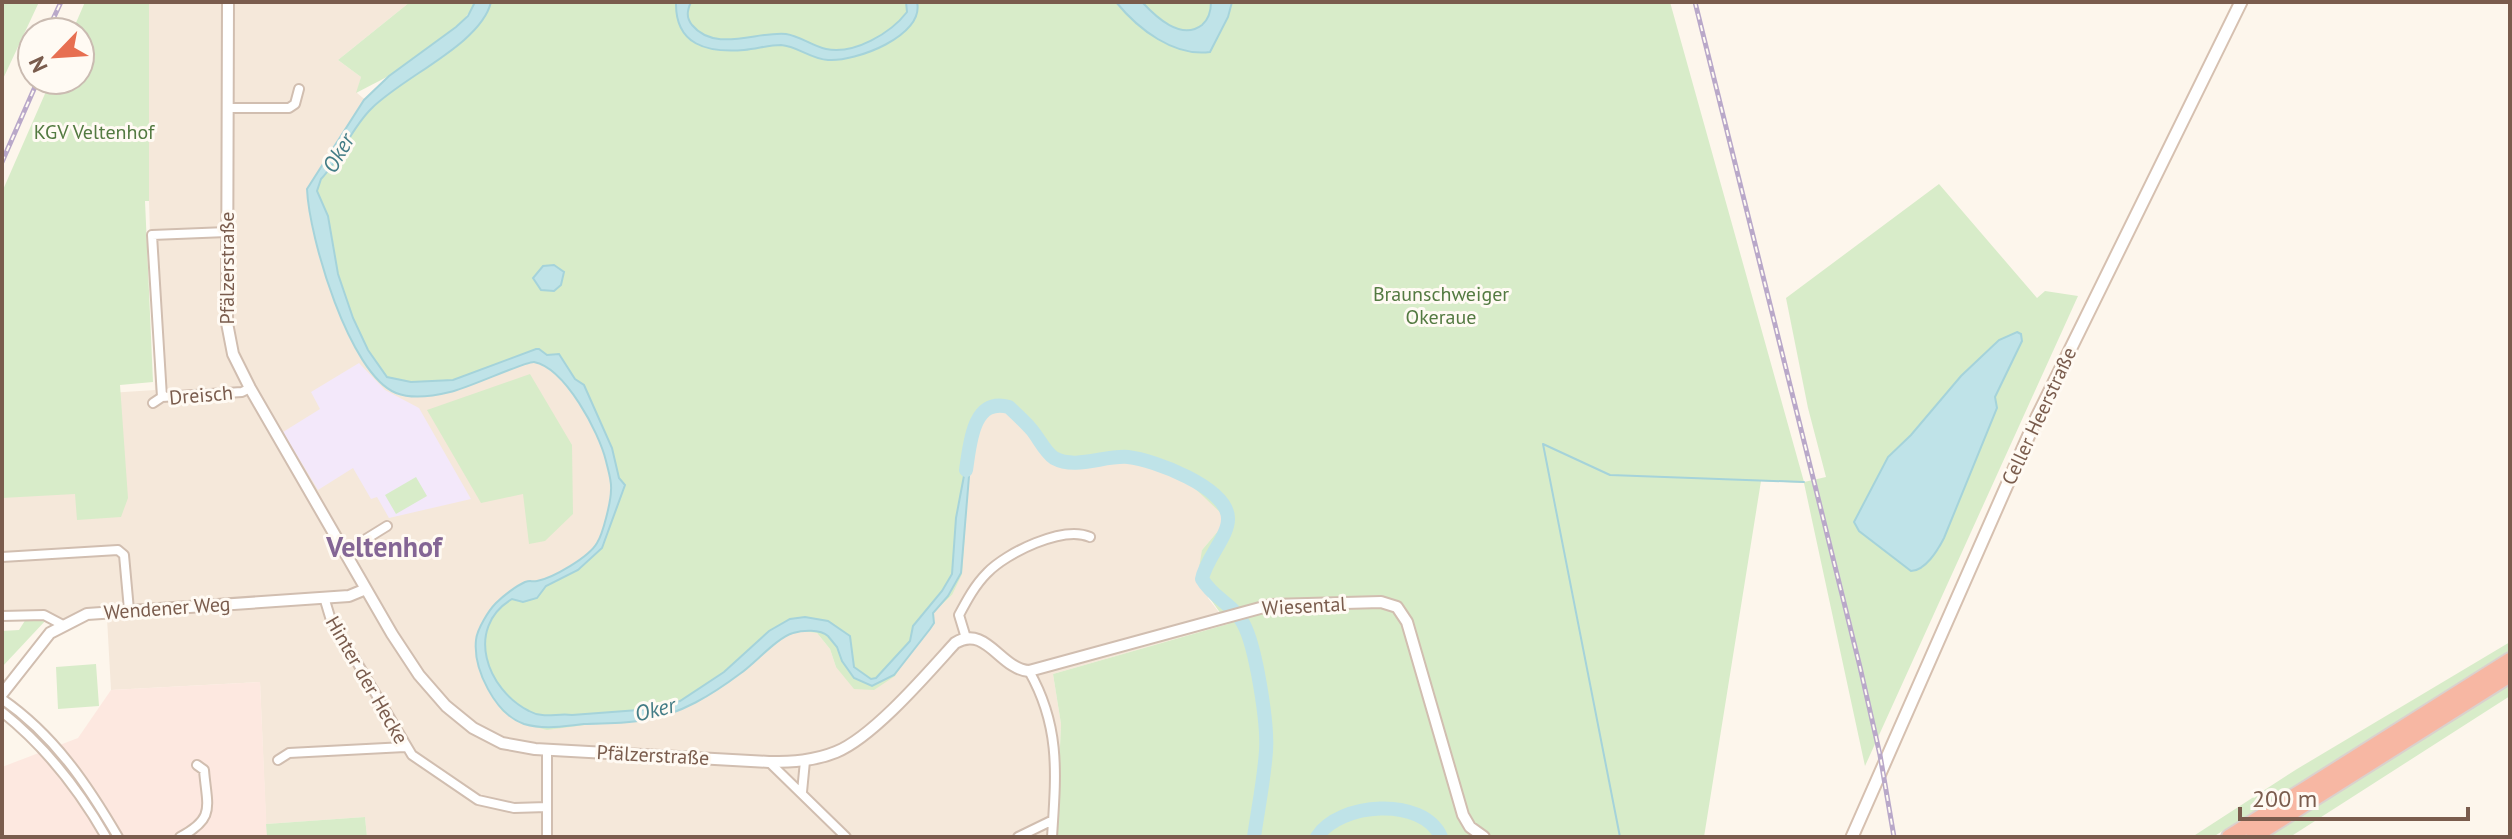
<svg xmlns="http://www.w3.org/2000/svg" width="2512" height="839" viewBox="0 0 2512 839" font-family="'PT Sans',sans-serif">
	<style>
		.residential { fill: #f5e8da }
		.commercial { fill: #fde8e0 }
		.education { fill: #f3e8fa }
		.green { fill: #d8ecc9; fill-rule: evenodd }
		.water { fill: #bfe3e8; stroke: #a5d3da; stroke-width: 2 }
		.lines { fill: none; stroke-linecap: round; stroke-linejoin: round }
		.stream { stroke: #a5d3da; stroke-width: 2 }
		.river { stroke: #bfe3e8; stroke-width: 14 }
		.minor-casing { stroke: #d1beb0; stroke-width: 12 }
		.tertiary-casing { stroke: #d1beb0; stroke-width: 14 }
		.secondary-casing { stroke: #d6c0b0; stroke-width: 15 }
		.motorway-casing { stroke: #dad1cd; stroke-width: 18 }
		.minor { stroke: #fff; stroke-width: 8 }
		.tertiary { stroke: #fff; stroke-width: 10 }
		.secondary { stroke: #fff; stroke-width: 11 }
		.motorway { stroke: #f7b7a3; stroke-width: 14 }
		.rail-casing { stroke: #b9a8c9; stroke-width: 5 }
		.rail { stroke: #fffaf3; stroke-width: 2; stroke-dasharray: 6; stroke-linecap: butt }
		.labels { text-anchor: middle; stroke-width: 6; stroke-linejoin: round; paint-order: stroke }
		.park-label { font-size: 20px; fill: #537a41; stroke: #fffaf3 }
		.street-label { font-size: 20px; fill: #7a5c4d; stroke: #fffaf3 }
		.water-label { font-size: 22px; font-style: italic; fill: #437c86; stroke: #fffaf3 }
		.district-label { font-size: 28px; font-weight: bold; fill: #846695; stroke: #fffaf3 }
	</style>
	<rect width="100%" height="100%" fill="#fdf6ec"/>
	<!-- residential -->
	<path class="residential" d="M 149,2 L 410,2 L 338,60 L 361,77 L 357,93 L 368,102 L 532,358 L 555,367 L 790,630 L 817,633 L 830,649 L 836,667 L 935,611 L 952,595 L 969,476 L 982,417 L 1000,407 L 1009,409 L 1030,430 L 1045,457 L 1071,466 L 1129,459 L 1189,483 L 1223,514 L 1223,525 L 1202,550 L 1208,598 L 1228,624 L 1053,674 L 1061,724 L 1056,837 L 367,837 L 365,817 L 266,824 L 260,682 L 111,690 L 107,618 L 2,619 L 2,400 L 155,390 L 149,201 Z"/>
	<!-- commercial -->
	<path class="commercial" d="M 260,682 L 267,837 L 2,837 L 2,767 L 78,738 L 111,690 Z"/>
	<!-- education -->
	<path class="education" d="M 359,363 L 385,390 L 419,408 L 471,499 L 389,518 L 377,497 L 371,499 L 353,468 L 318,490 L 283,432 L 320,409 L 311,392 Z"/>
	<!-- green -->
	<path class="green" d="M 2,2 L 39,2 L 2,81 Z
		M 85,2 L 149,2 L 149,201 L 145,201 L 153,382 L 120,385 L 128,498 L 121,517 L 77,520 L 75,494 L 2,498 L 2,192 L 51,80 L 80,80 L 80,32 L 72,32 Z
		M 410,2 L 1670,2 L 1804,482 L 1826,477 L 1808,408 L 1786,298 L 1939,184 L 2037,298 L 2045,291 L 2078,296 L 1865,766 L 1804,483 L 1761,481 L 1704,837 L 1056,837 L 1061,724 L 1053,674 L 1228,624 L 1197,580 L 1202,550 L 1223,525 L 1223,515 L 1189,483 L 1129,459 L 1071,466 L 1045,457 C 1034,437 1022,413 1000,407 L 982,417 L 969,476 L 962,574 L 952,595 L 935,611 L 895,676 L 874,690 L 854,689 L 836,667 L 830,649 L 817,633 L 790,630 L 725,684 L 681,710 L 653,716 L 547,730 L 520,723 L 502,711 L 484,682 L 477,661 L 492,608 L 573,566 L 598,545 L 614,490 L 604,447 L 584,404 L 556,368 L 532,358 L 449,391 L 386,379 L 365,355 L 340,301 L 314,193 L 317,181 L 367,101 L 463,30 L 475,3 C 452,45 397,72 356,93 L 361,77 L 338,60 ZM 1999,340 L 2022,341 L 1995,397 L 1997,408 L 1944,538 L 1939,549 L 1922,568 L 1854,522 L 1888,457 L 1911,435 L 1961,376 Z
		M 530,374 L 572,445 L 573,514 L 545,541 L 529,544 L 523,494 L 481,503 L 427,410 Z
		M 416,477 L 427,496 L 396,514 L 385,495 Z
		M 26,619 L 46,620 L 2,667 L 2,631 L 19,630 Z
		M 2510,642 L 2510,650 L 2213,837 L 2192,837 L 2297,769 Z
		M 96,664 L 99,706 L 58,709 L 56,667 Z
		M 2510,683 L 2510,696 L 2290,837 L 2269,837 Z
		M 365,817 L 367,837 L 267,837 L 266,824 Z"/>
	<!-- water -->
	<path class="water" d="M 475,2 L 491,2 C 481,44 404,76 372,108 C 351,128 341,158 321,179 L 317,191 L 328,216 L 338,274 L 353,318 L 368,350 L 387,377 L 411,382 L 453,380 L 536,349 L 539,349 L 547,355 L 559,354 L 575,379 L 584,385 L 612,448 L 619,478 L 625,485 L 602,548 L 578,570 L 546,586 L 537,598 L 523,602 L 512,599 C 464,628 487,690 529,711 C 543,719 557,713 572,715 L 652,709 L 680,701 L 724,672 L 769,631 L 790,619 L 805,617 L 828,621 L 850,636 L 854,667 L 871,679 L 876,678 L 910,641 L 913,626 L 942,591 L 952,574 L 956,518 L 973,428 L 961,573 L 948,596 L 933,613 L 934,623 L 930,629 L 894,675 L 872,686 L 854,678 L 842,661 L 837,647 L 828,636 C 820,629 803,630 793,633 C 778,637 755,663 741,673 C 713,694 680,715 644,720 C 625,724 604,723 584,724 C 564,726 545,730 524,724 C 495,714 473,669 476,640 C 477,629 489,610 496,603 C 503,596 516,586 525,582 C 531,580 531,582 537,581 C 553,578 589,557 597,543 C 603,534 611,501 611,490 C 612,481 608,470 606,461 C 599,432 565,368 534,362 C 526,361 466,389 450,392 C 434,396 411,399 396,393 C 349,374 309,237 307,189 L 364,100 L 389,76 L 456,27 L 468,16 Z
		M 691,2 C 687,11 686,17 692,25 C 715,53 757,31 786,34 C 800,36 812,46 826,49 C 854,55 891,33 907,12 L 906,2 L 917,2 C 925,36 855,62 828,60 C 811,59 797,46 781,45 C 768,45 757,49 744,50 C 707,53 675,45 676,2 Z
		M 1116,2 L 1142,2 C 1156,17 1181,41 1202,25 C 1209,19 1211,11 1211,2 L 1232,2 L 1228,17 L 1210,52 C 1174,57 1138,29 1116,2 Z
		M 554,265 L 564,272 L 561,285 L 554,291 L 541,290 L 533,278 L 543,266 Z
		M 2017,332 L 2021,334 L 2022,341 L 1995,397 L 1997,408 L 1944,538 C 1938,550 1925,571 1911,571 L 1859,531 L 1854,522 L 1888,457 L 1911,435 L 1961,376 L 1999,340 Z"/>
	<g class="lines">
		<!-- stream -->
		<path class="stream" d="M 1620,837 L 1543,444 L 1610,475 L 1804,482"/>
		<!-- river -->
		<path class="river" d="M 966,470 C 970,445 972,397 1009,407 C 1016,414 1024,421 1031,429 C 1039,438 1044,451 1054,458 C 1076,470 1104,455 1128,457 C 1154,460 1227,487 1228,518 C 1229,536 1206,558 1202,579 C 1213,598 1233,604 1243,623 C 1256,646 1268,724 1266,751 C 1264,780 1258,809 1254,837
			M 1317,837 C 1339,802 1423,796 1441,837"/>
		<!-- minor casing -->
		<g class="minor-casing">
			<path id="minor" d="M 227,108 L 289,108 L 295,104 L 299,89
				M 162,397 L 152,235 L 227,232
				M 153,403 L 162,397 L 242,392 L 250,388
				M 345,552 L 387,526
				M 2,557 L 118,550 L 124,555 L 129,610
				M 324,597 L 330,617 L 412,755 L 478,800 L 514,808 L 547,807
				M 2,616 L 44,615 L 63,625
				M 966,638 L 959,615 C 967,600 975,585 987,573 C 1006,553 1063,525 1090,537
				M 1029,671 C 1061,727 1056,775 1052,837
				M 2,699 C 54,735 87,784 118,837
				M 2,712 C 46,747 78,788 106,837
				M 547,750 L 547,837
				M 278,760 L 289,753 L 405,747
				M 769,762 L 846,837
				M 802,792 L 805,761
				M 180,837 C 216,818 207,807 204,770 L 197,765
				M 1018,837 L 1053,820"/>
		</g>
		<!-- tertiary casing -->
		<g class="tertiary-casing">
			<path id="tertiary" d="M 228,2 L 227,323 L 233,354 L 250,388 L 392,634 L 419,675 L 446,706 L 473,728 L 502,743 L 535,749 L 769,762 C 792,762 814,761 836,752 C 873,737 927,674 955,643 C 986,624 1000,669 1029,671 L 1271,605 L 1381,602 L 1397,607 L 1407,622 L 1463,815 L 1470,827 L 1484,837
				M 2,694 L 50,633 L 87,614 L 349,596 L 366,589"/>
		</g>
		<!-- secondary casing -->
		<g class="secondary-casing">
			<path id="secondary" d="M 1852,837 L 2036,419 L 2241,2"/>
		</g>
		<!-- motorway casing -->
		<g class="motorway-casing">
			<path id="motorway" d="M 2229,837 L 2510,660
				M 2253,837 L 2510,675"/>
		</g>
		<!-- minor -->
		<use href="#minor" class="minor"/>
		<!-- tertiary -->
		<use href="#tertiary" class="tertiary"/>
		<!-- secondary -->
		<use href="#secondary" class="secondary"/>
		<!-- motorway -->
		<use href="#motorway" class="motorway"/>
		<!-- rail casing -->
		<g class="rail-casing">
			<path id="rail" d="M 1695,2 L 1860,667 L 1880,755 L 1894,837
				M 47,32 L 61,2
				M 2,162 L 38,80"/>
		</g>
		<!-- rail -->
		<use href="#rail" class="rail"/>
	</g>
	<g class="labels">
		<!-- park labels -->
		<g class="park-label">
			<text x="94" y="139">KGV Veltenhof</text>
			<text x="1441" y="301">Braunschweiger<tspan x="1441" dy="23">Okeraue</tspan></text>
		</g>
		<!-- street labels -->
		<g class="street-label">
			<text transform="translate(227 268) rotate(-90)" y="7">Pfälzerstraße</text>
			<text transform="translate(201 395) rotate(-5)" y="7">Dreisch</text>
			<text transform="translate(2039 416) rotate(-65)" y="7">Celler Heerstraße</text>
			<text transform="translate(1304 606) rotate(-3)" y="7">Wiesental</text>
			<text transform="translate(167 608) rotate(-4)" y="7">Wendener Weg</text>
			<text transform="translate(367 680) rotate(60)" y="7">Hinter der Hecke</text>
			<text transform="translate(653 755) rotate(3)" y="7">Pfälzerstraße</text>
		</g>
		<!-- water labels -->
		<g class="water-label">
			<text transform="translate(338 153) rotate(-60)" y="8">Oker</text>
			<text transform="translate(655 709) rotate(-14)" y="8">Oker</text>
		</g>
		<!-- district labels -->
		<g class="district-label">
			<text x="384" y="557">Veltenhof</text>
		</g>
	</g>
	<!-- border -->
	<rect width="2512" height="839" fill="none" stroke="#7a5c4d" stroke-width="8"/>
	<!-- north arrow -->
	<g transform="translate(56 56) rotate(245)"><circle r="38" fill="#fffaf3" stroke="#cabbb1" stroke-width="2"/>
	<path d="M0-6L14 30L0 20L-14 30Z" fill="#e76f51"/>
	<text y="-12" font-size="22" font-weight="bold" text-anchor="middle" fill="#7a5c4d">N</text>
	</g>
	<!-- scale -->
	<path d="M2240 807v12h228v-12" fill="none" stroke="#7a5c4d" stroke-width="4"/>
	<text x="2252" y="807" font-size="24" fill="#7a5c4d" stroke="#fffaf3" stroke-width="6" paint-order="stroke">200 m</text>
</svg>
